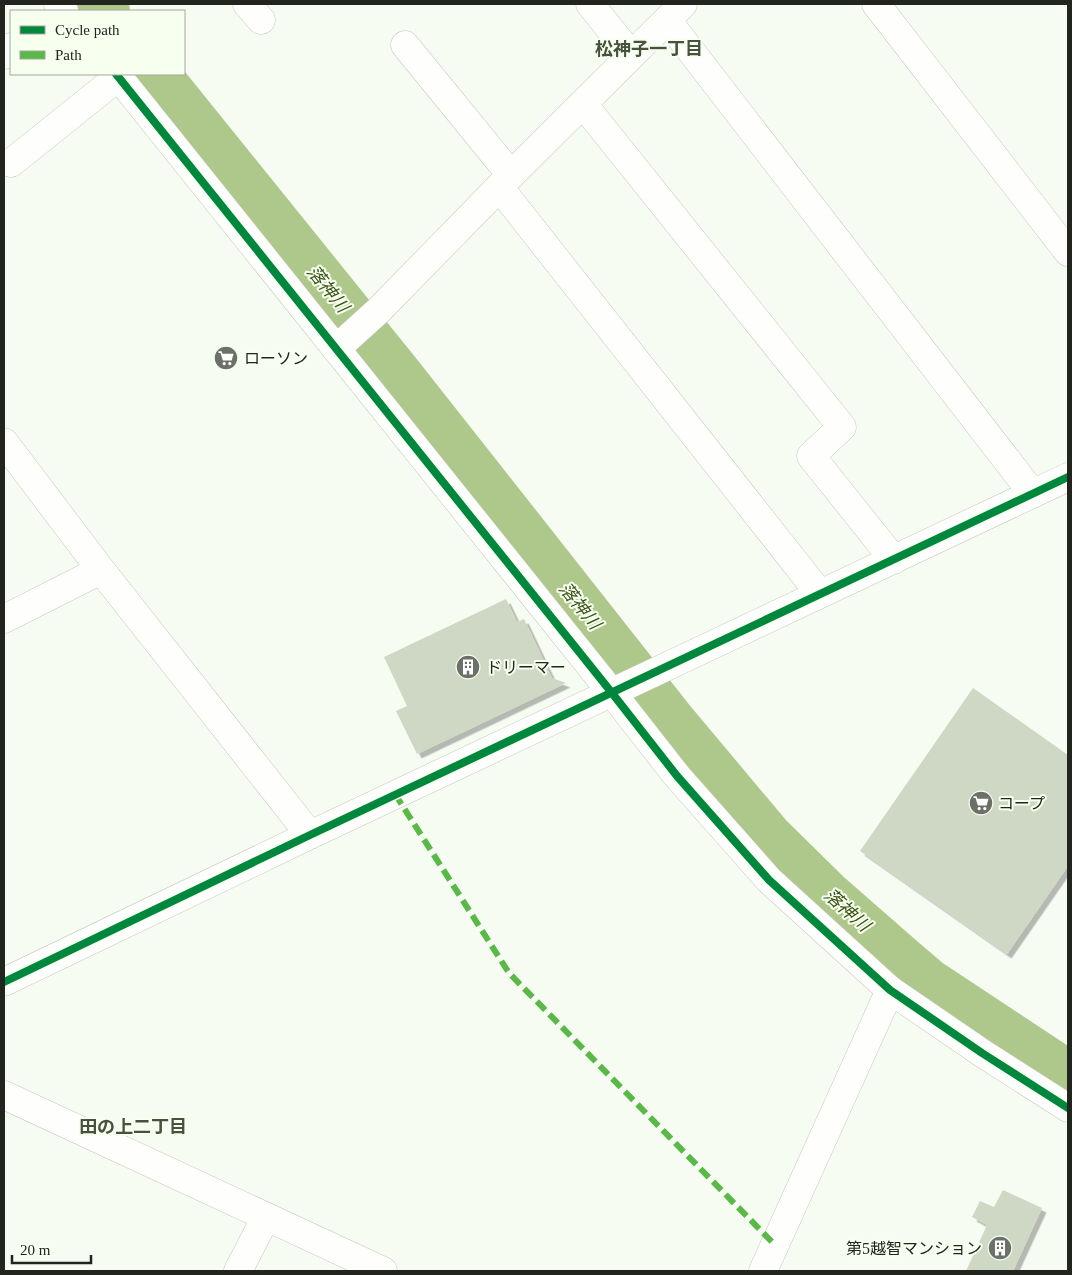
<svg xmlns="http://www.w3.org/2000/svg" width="1072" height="1275" viewBox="0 0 1072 1275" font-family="'Times New Roman','Noto Sans JP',serif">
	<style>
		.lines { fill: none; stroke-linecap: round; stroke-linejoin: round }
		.river { stroke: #aec88c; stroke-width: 48 }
		.building { fill: #cfd8c4; filter: url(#shadow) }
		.street-casing { stroke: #c5c9c0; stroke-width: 29 }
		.secondary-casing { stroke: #c5c9c0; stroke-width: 29 }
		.street { stroke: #fefffd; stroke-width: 28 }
		.secondary { stroke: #fefffd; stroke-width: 28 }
		.quiet { stroke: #58b947; stroke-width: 6; stroke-dasharray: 12 6; stroke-linecap: butt }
		.cycleway-casing { stroke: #f7ffef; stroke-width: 11 }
		.cycleway { stroke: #00873e; stroke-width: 8 }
		.labels { text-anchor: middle; stroke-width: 4; stroke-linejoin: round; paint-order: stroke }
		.poi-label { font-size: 16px; fill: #22251e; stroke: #f7ffef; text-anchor: start }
		.neighbourhood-label { font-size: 18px; font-weight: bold; fill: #495040; stroke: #f7ffef }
		.water-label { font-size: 18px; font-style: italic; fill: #3e551b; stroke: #f7ffef }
	</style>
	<defs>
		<filter id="shadow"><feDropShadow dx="4.5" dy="4.5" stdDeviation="0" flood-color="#0004"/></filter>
	</defs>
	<rect width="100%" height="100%" fill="#f7fcf2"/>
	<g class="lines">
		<!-- river -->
		<path class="river" d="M 99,4 L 106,11
			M 156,74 L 398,374 L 674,724 L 768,836 L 828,895 L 900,958 L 928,982 L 1058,1068 L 1068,1073"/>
	</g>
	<!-- building -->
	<path class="building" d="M 506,599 L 517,622 L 524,619 L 552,678 L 566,683 L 417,754 L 396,711 L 407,706 L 384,657 Z
		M 973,688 L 1068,755 L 1068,866 L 1007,954 L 860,851 Z
		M 1003,1190 L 1042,1208 L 1013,1271 L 966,1271 L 987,1225 L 972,1217 L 980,1201 L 994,1207 Z"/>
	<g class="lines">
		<!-- street casing -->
		<g class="street-casing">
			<path id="street" d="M 247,4 L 261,20
				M 590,4 L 631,55
				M 876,4 L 1068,252
				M 667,20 L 1033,494
				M 405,45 L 511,175
				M 4,55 L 11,47
				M 583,104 L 842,427 L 811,456 L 894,560
				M 11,163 L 118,77
				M 499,187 L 820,594
				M 336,349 L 379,310 L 511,175 L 683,4
				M 4,442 L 101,570 L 310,835
				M 4,619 L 101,570
				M 4,982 L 310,835 L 1068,477
				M 4,1095 L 383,1271
				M 238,1271 L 266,1217
				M 763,1271 L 890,990"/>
		</g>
		<!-- secondary casing -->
		<g class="secondary-casing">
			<path id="secondary" d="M 58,4 L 64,11
				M 116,74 L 612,693 L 677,776 L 769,880 L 890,990 L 982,1053 L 1068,1108"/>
		</g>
		<!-- street -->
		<use href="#street" class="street"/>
		<!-- secondary -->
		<use href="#secondary" class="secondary"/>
		<!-- quiet -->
		<path class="quiet" d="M 395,794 L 509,973 L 775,1245"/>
		<!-- cycleway casing -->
		<g class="cycleway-casing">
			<path id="cycleway" d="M 116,74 L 612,693 L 677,776 L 769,880 L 890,990 L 982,1053 L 1068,1108
				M 4,982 L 310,835 L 1068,477"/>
		</g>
		<!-- cycleway -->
		<use href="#cycleway" class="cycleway"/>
	</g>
	<!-- icons -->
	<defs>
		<g id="supermarket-disc" transform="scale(1.25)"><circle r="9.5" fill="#6d7068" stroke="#f7ffef"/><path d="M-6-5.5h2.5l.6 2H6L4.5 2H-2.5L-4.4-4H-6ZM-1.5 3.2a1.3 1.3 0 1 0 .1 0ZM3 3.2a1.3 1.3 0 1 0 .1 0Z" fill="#fff"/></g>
		<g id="building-disc" transform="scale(1.25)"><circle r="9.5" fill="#6d7068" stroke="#f7ffef"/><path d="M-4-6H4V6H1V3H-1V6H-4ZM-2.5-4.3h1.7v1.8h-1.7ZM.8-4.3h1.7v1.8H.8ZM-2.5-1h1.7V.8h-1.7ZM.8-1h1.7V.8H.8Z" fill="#fff"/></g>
	</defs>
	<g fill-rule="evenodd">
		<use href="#supermarket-disc" x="226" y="358"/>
		<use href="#building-disc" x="468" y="667"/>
		<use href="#supermarket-disc" x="981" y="803"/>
		<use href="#building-disc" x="1000" y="1248"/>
	</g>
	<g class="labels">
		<!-- poi labels -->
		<g class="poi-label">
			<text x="244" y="364">ローソン</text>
			<text x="486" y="673">ドリーマー</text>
			<text x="998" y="809">コープ</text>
			<text x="982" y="1254" text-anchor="end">第5越智マンション</text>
		</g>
		<!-- neighbourhood labels -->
		<g class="neighbourhood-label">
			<text x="649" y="55">松神子一丁目</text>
			<text x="133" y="1133">田の上二丁目</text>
		</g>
		<!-- water labels -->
		<g class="water-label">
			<text transform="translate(328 289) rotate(51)" y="6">落神川</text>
			<text transform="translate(580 606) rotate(51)" y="6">落神川</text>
			<text transform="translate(847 910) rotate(42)" y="6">落神川</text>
		</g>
	</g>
	<!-- border -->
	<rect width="1072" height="1275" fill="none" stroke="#22251e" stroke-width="10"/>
	<!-- legend -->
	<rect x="10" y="10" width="175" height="65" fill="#f7ffef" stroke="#a2a89b"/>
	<rect x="20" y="26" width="25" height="8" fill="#00873e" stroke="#a2a89b"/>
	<text x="55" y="35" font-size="15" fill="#22251e">Cycle path</text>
	<rect x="20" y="51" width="25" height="8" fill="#58b947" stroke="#a2a89b"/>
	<text x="55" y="60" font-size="15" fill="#22251e">Path</text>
	<!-- scale -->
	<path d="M12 1255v8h79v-8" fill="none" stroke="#22251e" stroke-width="2.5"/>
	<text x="20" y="1255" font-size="15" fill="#22251e" stroke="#f7ffef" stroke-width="4" paint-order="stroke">20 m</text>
</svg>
